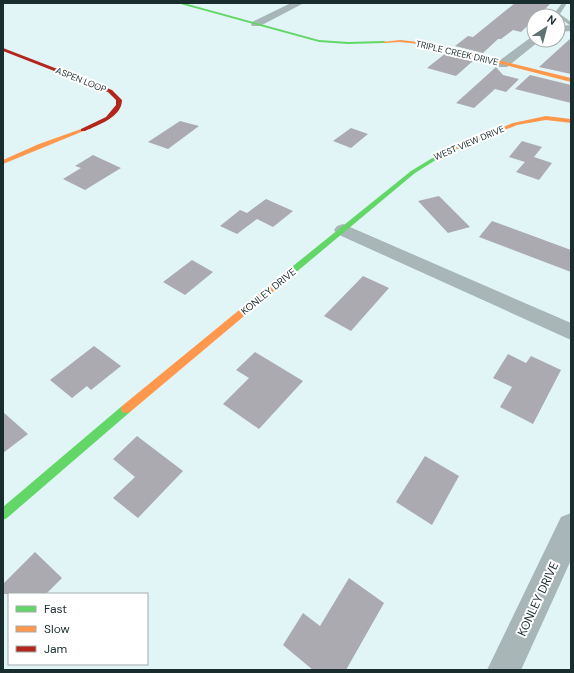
<svg xmlns="http://www.w3.org/2000/svg" width="574" height="673" viewBox="0 0 574 673" font-family="'DM Sans',sans-serif">
	<style>
		.building { fill: #abaab0 }
		.lines { fill: none; stroke-linecap: round; stroke-linejoin: round }
		.lane { fill: #a9b6b7; fill-rule: evenodd }
		.street { fill: #a9b6b7; fill-rule: evenodd }
		.fast { fill: #63d668; fill-rule: evenodd }
		.slow { fill: #ff974d; fill-rule: evenodd }
		.jam { fill: #b3261e; fill-rule: evenodd }
		.labels { text-anchor: middle; stroke-width: 4; stroke-linejoin: round; paint-order: stroke }
		.far-street-label { font-size: 9px; fill: #1a2d2e; stroke: #fff }
		.street-label { font-size: 10px; fill: #1a2d2e; stroke: #fff }
		.near-street-label { font-size: 12px; fill: #1a2d2e; stroke: #fff }
	</style>
	<rect width="100%" height="100%" fill="#e1f5f6"/>
	<!-- building -->
	<path class="building" d="M 515,3 L 551,3 L 538,16 L 534,16 L 534,19 L 521,32 L 513,30 L 501,39 L 498,39 L 483,53 L 455,46 L 468,36 L 473,37 Z
		M 571,38 L 571,74 L 539,67 Z
		M 446,53 L 474,60 L 456,76 L 427,68 Z
		M 496,67 L 503,75 L 519,79 L 506,92 L 495,89 L 474,108 L 456,103 Z
		M 530,75 L 571,85 L 571,103 L 515,89 Z
		M 180,121 L 199,126 L 168,149 L 148,142 Z
		M 351,128 L 368,134 L 351,148 L 333,141 Z
		M 522,141 L 542,147 L 534,157 L 552,163 L 539,180 L 516,172 L 525,162 L 509,157 Z
		M 93,155 L 121,168 L 85,190 L 63,179 L 81,168 L 75,166 Z
		M 439,196 L 470,227 L 448,233 L 418,201 Z
		M 266,199 L 293,211 L 273,227 L 257,219 L 237,234 L 220,226 L 240,210 L 247,213 Z
		M 492,221 L 571,250 L 571,272 L 479,237 Z
		M 192,260 L 213,272 L 185,295 L 163,282 Z
		M 363,276 L 389,288 L 351,331 L 324,316 Z
		M 94,346 L 121,366 L 91,390 L 87,386 L 72,398 L 50,380 Z
		M 255,352 L 303,381 L 259,429 L 223,404 L 249,378 L 236,370 Z
		M 508,354 L 526,363 L 531,356 L 561,370 L 533,424 L 500,407 L 512,387 L 493,378 Z
		M 3,412 L 28,434 L 3,453 Z
		M 137,436 L 183,471 L 138,518 L 113,498 L 135,477 L 113,459 Z
		M 425,456 L 459,476 L 432,525 L 396,502 Z
		M 35,552 L 62,578 L 46,594 L 3,594 L 3,584 Z
		M 349,578 L 384,603 L 346,670 L 313,670 L 283,645 L 303,613 L 320,626 Z"/>
	<g class="lines">
		<!-- lane -->
		<path class="lane" d="M 562,3 L 567,3 L 560,14 L 571,22 L 571,26 L 554,14 Z"/>
		<!-- street -->
		<path class="street" d="M 291,3 L 304,3 L 260,26 L 252,26 L 251,24 L 252,22 Z
			M 571,25 L 571,31 L 558,32 L 558,26 Z
			M 534,37 L 534,40 L 540,40 L 538,42 L 507,67 L 499,67 L 497,64 L 499,61 L 530,38 Z
			M 343,224 L 571,323 L 571,340 L 337,234 L 334,230 L 337,226 Z
			M 571,513 L 571,560 L 521,670 L 487,670 L 561,517 Z"/>
		<!-- fast -->
		<path class="fast" d="M 177,3 L 184,3 L 319,40 L 348,42 L 384,41 L 386,42 L 384,43 L 348,44 L 319,42 Z
			M 434,157 L 439,158 L 415,173 L 294,274 L 288,274 L 287,272 L 288,270 L 411,171 Z
			M 126,405 L 130,406 L 131,409 L 130,412 L 7,518 L 3,520 L 3,507 L 122,406 Z"/>
		<!-- slow -->
		<path class="slow" d="M 400,40 L 428,43 L 571,78 L 571,82 L 428,45 L 400,42 L 384,43 L 382,42 Z
			M 546,116 L 571,119 L 571,123 L 546,120 L 517,125 L 445,154 L 438,159 L 433,158 L 441,152 L 513,123 Z
			M 81,129 L 86,130 L 3,164 L 3,160 L 39,144 Z
			M 291,269 L 295,272 L 294,274 L 130,412 L 126,413 L 122,412 L 121,409 L 122,406 L 288,270 Z"/>
		<!-- jam -->
		<path class="jam" d="M 3,48 L 112,90 L 122,100 C 122,117 98,125 85,131 L 81,131 L 81,129 L 106,117 L 116,105 L 116,100 L 108,92 L 3,51 Z"/>
	</g>
	<g class="labels">
		<!-- far-street labels -->
		<g class="far-street-label">
			<text transform="translate(457 53) rotate(13)" y="3">TRIPLE CREEK DRIVE</text>
			<text transform="translate(81 80) rotate(22)" y="3">ASPEN LOOP</text>
			<text transform="translate(469 143) rotate(-23)" y="3">WEST VIEW DRIVE</text>
		</g>
		<!-- street labels -->
		<g class="street-label">
			<text transform="translate(268 291) rotate(-39)" y="4">KONLEY DRIVE</text>
		</g>
		<!-- near-street labels -->
		<g class="near-street-label">
			<text transform="translate(538 599) rotate(-65)" y="4">KONLEY DRIVE</text>
		</g>
	</g>
	<!-- border -->
	<rect width="574" height="673" fill="none" stroke="#1a2d2e" stroke-width="8"/>
	<!-- legend -->
	<rect x="8" y="593" width="140" height="72" fill="#ffffff" stroke="#a3abab"/>
	<rect x="16" y="606" width="20" height="6" fill="#63d668" stroke="#a3abab"/>
	<text x="44" y="613" font-size="12" fill="#1a2d2e">Fast</text>
	<rect x="16" y="626" width="20" height="6" fill="#ff974d" stroke="#a3abab"/>
	<text x="44" y="633" font-size="12" fill="#1a2d2e">Slow</text>
	<rect x="16" y="646" width="20" height="6" fill="#b3261e" stroke="#a3abab"/>
	<text x="44" y="653" font-size="12" fill="#1a2d2e">Jam</text>
	<!-- north arrow -->
	<g transform="translate(546 28) rotate(36)"><circle r="19" fill="#ffffff" stroke="#a3abab"/>
	<path d="M0-3L7 15L0 10L-7 15Z" fill="#607374"/>
	<text y="-6" font-size="11" font-weight="bold" text-anchor="middle" fill="#1a2d2e">N</text>
	</g>
</svg>
